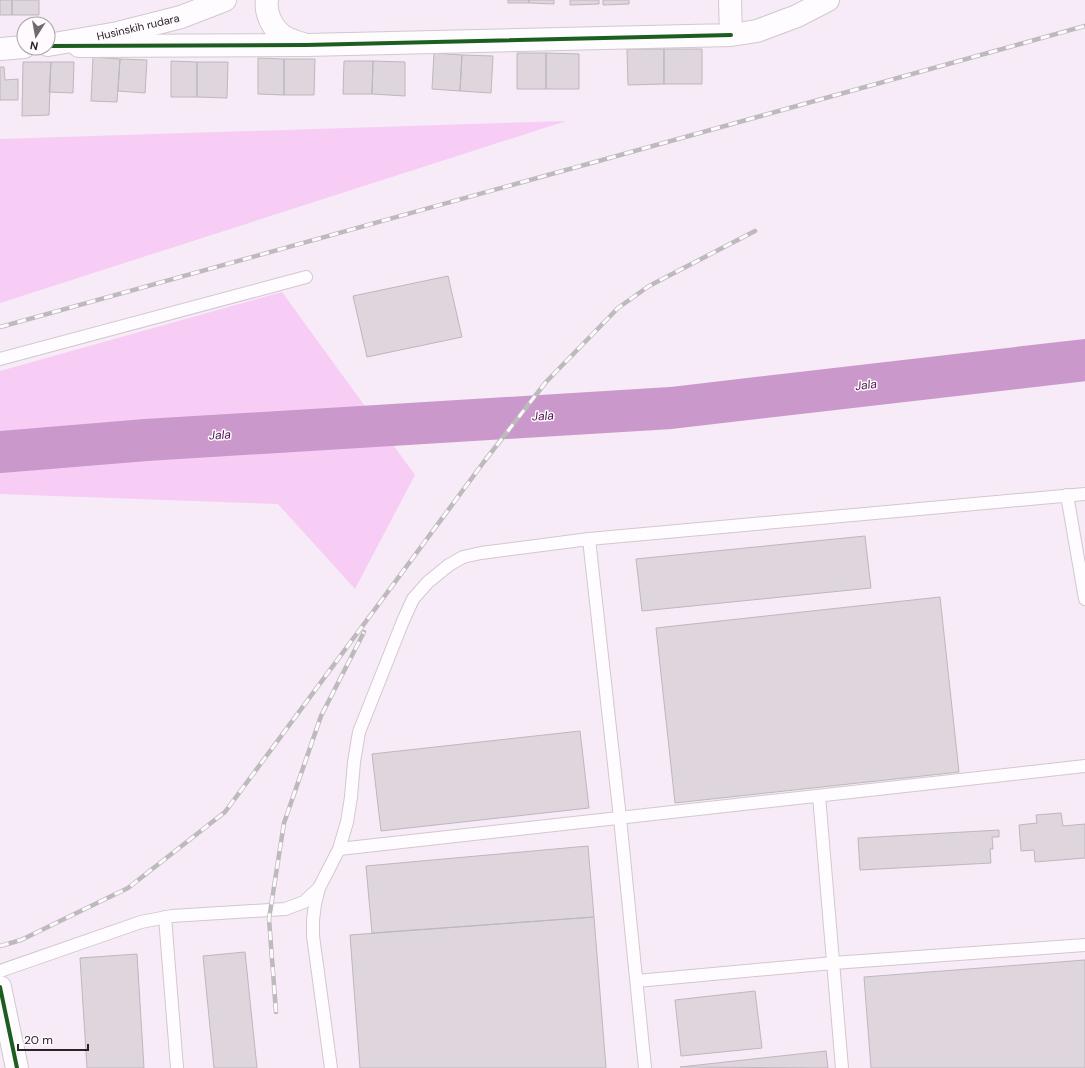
<svg xmlns="http://www.w3.org/2000/svg" width="1085" height="1068" viewBox="0 0 1085 1068" font-family="'DM Sans',sans-serif">
	<style>
		.green { fill: #f7cdf5 }
		.lines { fill: none; stroke-linecap: round; stroke-linejoin: round }
		.river { stroke: #cb98cb; stroke-width: 42 }
		.building { fill: #ded5dd; stroke: #beb7be }
		.service-casing { stroke: #d0c9d0; stroke-width: 14 }
		.minor-casing { stroke: #d0c9d0; stroke-width: 24 }
		.primary-casing { stroke: #d0c9d0; stroke-width: 24 }
		.service { stroke: #fefcfe; stroke-width: 12 }
		.minor { stroke: #fefcfe; stroke-width: 22 }
		.primary { stroke: #fefcfe; stroke-width: 22 }
		.rail-casing { stroke: #bdbabc; stroke-width: 4.5 }
		.rail { stroke: #fefafe; stroke-width: 3; stroke-dasharray: 9; stroke-linecap: butt }
		.cycleway-casing { stroke: #fefafe; stroke-width: 6 }
		.cycleway { stroke: #1b5e20; stroke-width: 4 }
		.labels { text-anchor: middle; stroke-width: 3; stroke-linejoin: round; paint-order: stroke }
		.street-label { font-size: 11px; fill: #292228; stroke: #fefafe }
		.water-label { font-size: 12px; font-style: italic; fill: #4e104f; stroke: #fefafe }
	</style>
	<rect width="100%" height="100%" fill="#f6ebf6"/>
	<!-- green -->
	<path class="green" d="M 566,121 L 0,303 L 0,139 Z
		M 282,292 L 415,475 L 355,589 L 278,504 L 0,494 L 0,371 Z"/>
	<g class="lines">
		<!-- river -->
		<path class="river" d="M 0,452 L 146,440 L 671,408 L 1085,360"/>
	</g>
	<!-- building -->
	<path class="building" d="M 0,0 L 12,0 L 12,15 L 0,15 Z
		M 12,0 L 39,0 L 39,15 L 12,15 Z
		M 508,0 L 529,0 L 529,3 L 508,3 Z
		M 529,0 L 554,0 L 554,4 L 529,3 Z
		M 570,0 L 599,0 L 599,4 L 570,5 Z
		M 603,0 L 629,0 L 629,4 L 603,5 Z
		M 627,49 L 664,49 L 664,84 L 628,85 Z
		M 664,49 L 702,49 L 702,84 L 664,84 Z
		M 434,53 L 462,55 L 460,91 L 432,89 Z
		M 517,53 L 546,53 L 546,89 L 517,89 Z
		M 546,53 L 579,54 L 579,89 L 546,89 Z
		M 462,55 L 493,56 L 491,93 L 460,91 Z
		M 93,57 L 120,59 L 117,102 L 91,101 Z
		M 258,58 L 284,59 L 284,95 L 258,94 Z
		M 120,59 L 147,60 L 145,93 L 118,91 Z
		M 284,59 L 315,59 L 314,95 L 284,95 Z
		M 171,61 L 197,62 L 197,97 L 171,97 Z
		M 344,61 L 373,61 L 372,94 L 343,94 Z
		M 373,61 L 405,62 L 405,96 L 372,94 Z
		M 23,62 L 51,62 L 49,115 L 22,116 Z
		M 51,62 L 74,62 L 73,93 L 49,92 Z
		M 197,62 L 228,62 L 227,98 L 197,97 Z
		M 0,67 L 4,67 L 5,80 L 18,79 L 18,100 L 0,100 Z
		M 448,276 L 462,337 L 367,357 L 353,296 Z
		M 865,536 L 871,588 L 642,611 L 636,559 Z
		M 940,597 L 959,772 L 675,803 L 656,628 Z
		M 580,731 L 589,808 L 381,831 L 372,754 Z
		M 1061,813 L 1063,826 L 1085,824 L 1085,858 L 1035,862 L 1034,850 L 1021,851 L 1019,825 L 1037,823 L 1036,815 Z
		M 999,830 L 999,837 L 992,837 L 993,849 L 990,849 L 991,863 L 860,870 L 858,838 Z
		M 588,846 L 594,917 L 372,933 L 366,866 Z
		M 594,917 L 606,1068 L 360,1068 L 350,935 Z
		M 245,952 L 257,1068 L 214,1068 L 203,956 Z
		M 137,954 L 144,1068 L 87,1068 L 80,958 Z
		M 1085,960 L 1085,1068 L 871,1068 L 864,977 Z
		M 755,991 L 762,1048 L 681,1056 L 675,1000 Z
		M 826,1051 L 828,1068 L 680,1067 Z"/>
	<g class="lines">
		<!-- service casing -->
		<g class="service-casing">
			<path id="service" d="M 0,359 L 306,277
				M 1067,495 L 1085,599
				M 589,539 L 620,818 L 645,1068
				M 819,796 L 842,1068
				M 339,849 L 1085,766
				M 165,917 L 177,1068
				M 0,971 L 141,922 L 172,916 L 285,909 L 304,902 L 319,888
				M 637,981 L 833,963 L 1085,945
				M 331,1068 L 313,936 L 313,920 L 315,904 L 319,888 L 339,849 L 347,822 L 351,797 L 354,762 L 359,732 L 403,621 L 413,599 L 428,582 L 449,565 L 463,557 L 481,553 L 589,539 L 1085,494"/>
		</g>
		<!-- minor casing -->
		<g class="minor-casing">
			<path id="minor" d="M 267,0 C 265,13 272,28 283,36 C 289,40 297,42 303,44
				M 730,0 L 731,35 L 757,31 L 797,16 L 828,0
				M 79,46 L 306,45 L 731,35
				M 0,987 L 17,1068"/>
		</g>
		<!-- primary casing -->
		<g class="primary-casing">
			<path id="primary" d="M 48,45 L 118,33 L 181,17 L 225,0
				M 0,49 L 24,47"/>
		</g>
		<!-- service -->
		<use href="#service" class="service"/>
		<!-- minor -->
		<use href="#minor" class="minor"/>
		<!-- primary -->
		<use href="#primary" class="primary"/>
		<!-- rail casing -->
		<g class="rail-casing">
			<path id="rail" d="M 0,327 L 1085,26
				M 0,946 L 21,940 L 128,888 L 225,812 L 483,463 L 546,382 L 618,308 L 649,286 L 755,231
				M 276,1012 L 269,919 L 284,823 L 321,716 L 364,632"/>
		</g>
		<!-- rail -->
		<use href="#rail" class="rail"/>
		<!-- cycleway casing -->
		<g class="cycleway-casing">
			<path id="cycleway" d="M 48,46 L 306,45 L 731,35
				M 0,987 L 17,1068"/>
		</g>
		<!-- cycleway -->
		<use href="#cycleway" class="cycleway"/>
	</g>
	<g class="labels">
		<!-- street labels -->
		<g class="street-label">
			<text transform="translate(138 27) rotate(-13)" y="4">Husinskih rudara</text>
		</g>
		<!-- water labels -->
		<g class="water-label">
			<text transform="translate(866 385) rotate(-7)" y="4">Jala</text>
			<text transform="translate(543 416) rotate(-3)" y="4">Jala</text>
			<text transform="translate(220 435) rotate(-3)" y="4">Jala</text>
		</g>
	</g>
	<!-- north arrow -->
	<g transform="translate(36 36) rotate(191)"><circle r="19" fill="#fefafe" stroke="#a9a4a8"/>
	<path d="M0-3L7 15L0 10L-7 15Z" fill="#716870"/>
	<text y="-6" font-size="11" font-weight="bold" text-anchor="middle" fill="#292228">N</text>
	</g>
	<!-- scale -->
	<path d="M18 1044v6h70v-6" fill="none" stroke="#292228" stroke-width="2"/>
	<text x="24" y="1044" font-size="12" fill="#292228" stroke="#fefafe" stroke-width="3" paint-order="stroke">20 m</text>
</svg>
